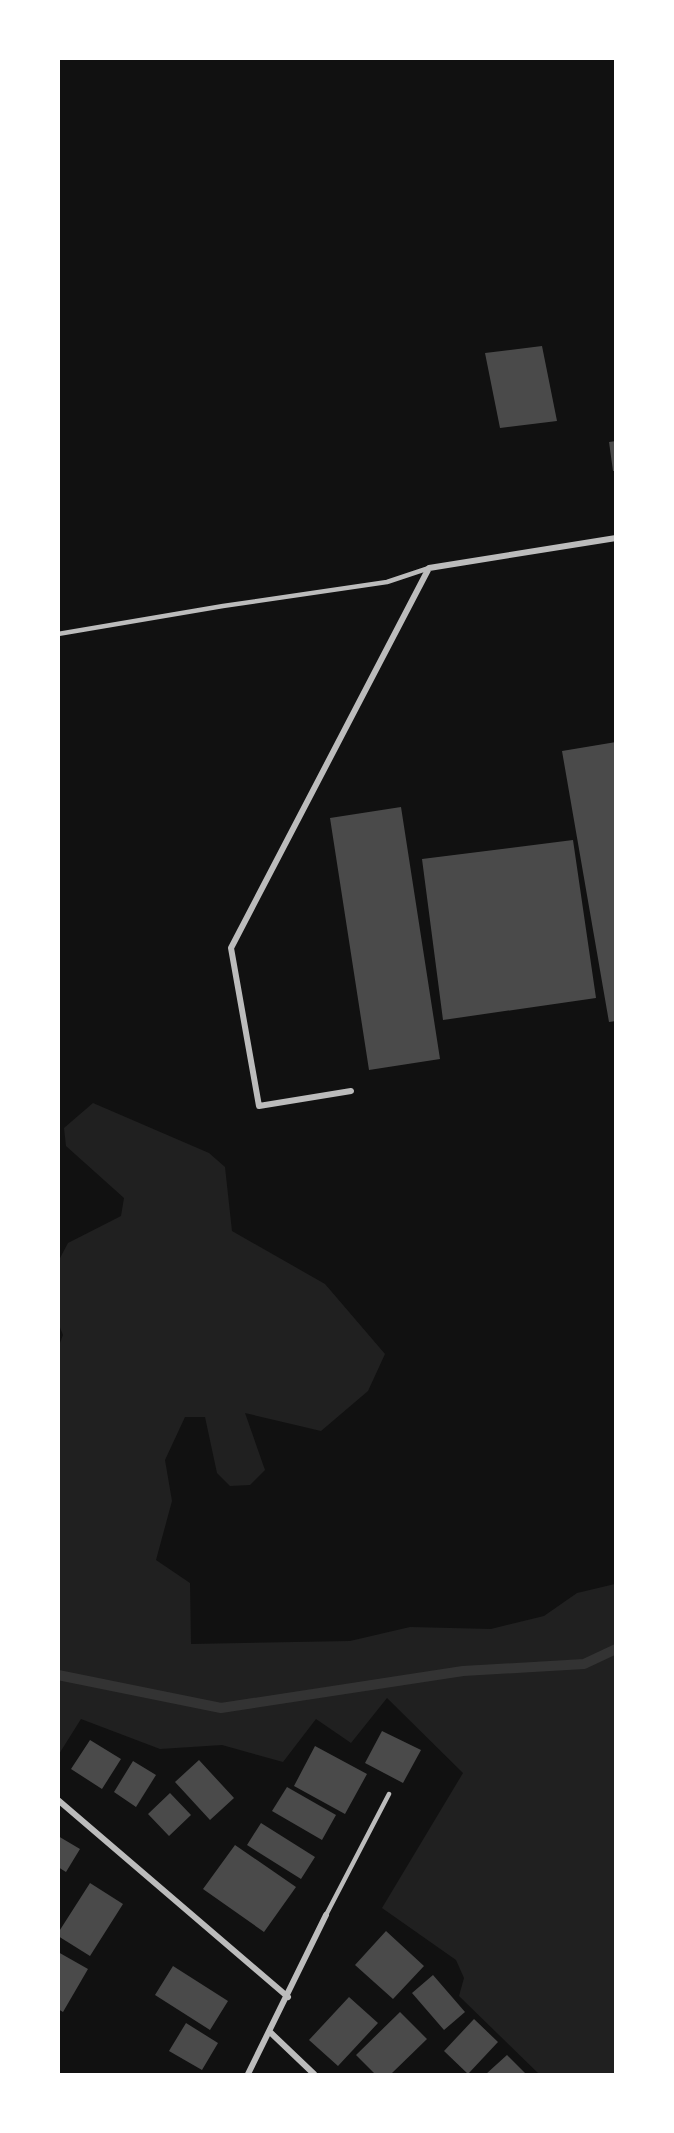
<svg xmlns="http://www.w3.org/2000/svg" width="674" height="2133" viewBox="0 0 674 2133" font-family="Montserrat,sans-serif">
	<style>
		.green { fill: #202020 }
		.lines { fill: none; stroke-linecap: round; stroke-linejoin: round }
		.stream { stroke: #333; stroke-width: 10 }
		.building { fill: #4a4a4a }
		.service { stroke: #bcbcbc; stroke-width: 4.5 }
		.minor { stroke: #bcbcbc; stroke-width: 6 }
	</style>
	<rect width="100%" height="100%" fill="#111"/>
	<!-- green -->
	<path class="green" d="M 93,1103 L 209,1153 L 225,1167 L 232,1231 L 325,1284 L 385,1354 L 368,1391 L 321,1431 L 245,1413 L 265,1470 L 250,1485 L 230,1486 L 217,1473 L 205,1417 L 185,1417 L 165,1460 L 172,1501 L 156,1560 L 190,1583 L 191,1644 L 350,1641 L 410,1627 L 491,1629 L 544,1616 L 577,1593 L 615,1584 L 615,2074 L 539,2074 L 459,1996 L 464,1978 L 456,1960 L 382,1908 L 463,1773 L 387,1698 L 351,1743 L 316,1719 L 283,1762 L 222,1745 L 160,1749 L 81,1719 L 59,1754 L 58,1348 L 63,1335 L 59,1325 L 59,1260 L 68,1243 L 121,1216 L 124,1198 L 66,1146 L 64,1128 Z"/>
	<g class="lines">
		<!-- stream -->
		<path class="stream" d="M 58,1675 L 221,1708 L 463,1671 L 584,1664 L 616,1649"/>
	</g>
	<!-- building -->
	<path class="building" d="M 542,346 L 557,421 L 500,428 L 485,353 Z
		M 616,441 L 616,471 L 613,471 L 609,442 Z
		M 616,742 L 616,1021 L 609,1022 L 562,751 Z
		M 401,807 L 440,1059 L 369,1070 L 330,818 Z
		M 573,840 L 596,998 L 443,1020 L 422,859 Z
		M 382,1731 L 421,1750 L 403,1783 L 365,1763 Z
		M 90,1740 L 121,1759 L 102,1789 L 71,1769 Z
		M 315,1746 L 367,1774 L 345,1814 L 294,1786 Z
		M 199,1760 L 234,1798 L 210,1820 L 175,1782 Z
		M 133,1761 L 156,1775 L 136,1807 L 114,1792 Z
		M 287,1787 L 336,1815 L 322,1840 L 272,1811 Z
		M 170,1793 L 191,1815 L 169,1836 L 148,1814 Z
		M 261,1823 L 315,1857 L 301,1879 L 247,1845 Z
		M 58,1836 L 80,1849 L 66,1872 L 58,1867 Z
		M 235,1845 L 296,1887 L 264,1932 L 203,1889 Z
		M 90,1883 L 123,1904 L 90,1956 L 58,1936 L 58,1933 Z
		M 386,1931 L 424,1966 L 393,1999 L 355,1965 Z
		M 58,1952 L 88,1969 L 63,2012 L 58,2009 Z
		M 173,1966 L 228,2001 L 210,2030 L 155,1995 Z
		M 433,1975 L 465,2012 L 444,2030 L 412,1993 Z
		M 349,1997 L 378,2023 L 338,2066 L 309,2040 Z
		M 400,2012 L 427,2039 L 391,2074 L 375,2074 L 356,2055 Z
		M 474,2019 L 498,2042 L 468,2074 L 444,2051 Z
		M 186,2023 L 218,2043 L 202,2070 L 169,2051 Z
		M 507,2055 L 526,2074 L 486,2074 Z"/>
	<g class="lines">
		<!-- service -->
		<path class="service" d="M 58,634 L 223,606 L 387,582 L 429,568
			M 326,1915 L 389,1794"/>
		<!-- minor -->
		<path class="minor" d="M 351,1091 L 259,1106 L 231,948 L 429,568 L 616,538
			M 58,1800 L 288,1997
			M 270,2032 L 314,2074
			M 248,2074 L 326,1915"/>
	</g>
	<!-- border -->
	<rect width="674" height="2133" fill="none" stroke="#ffffff" stroke-width="120"/>
</svg>
